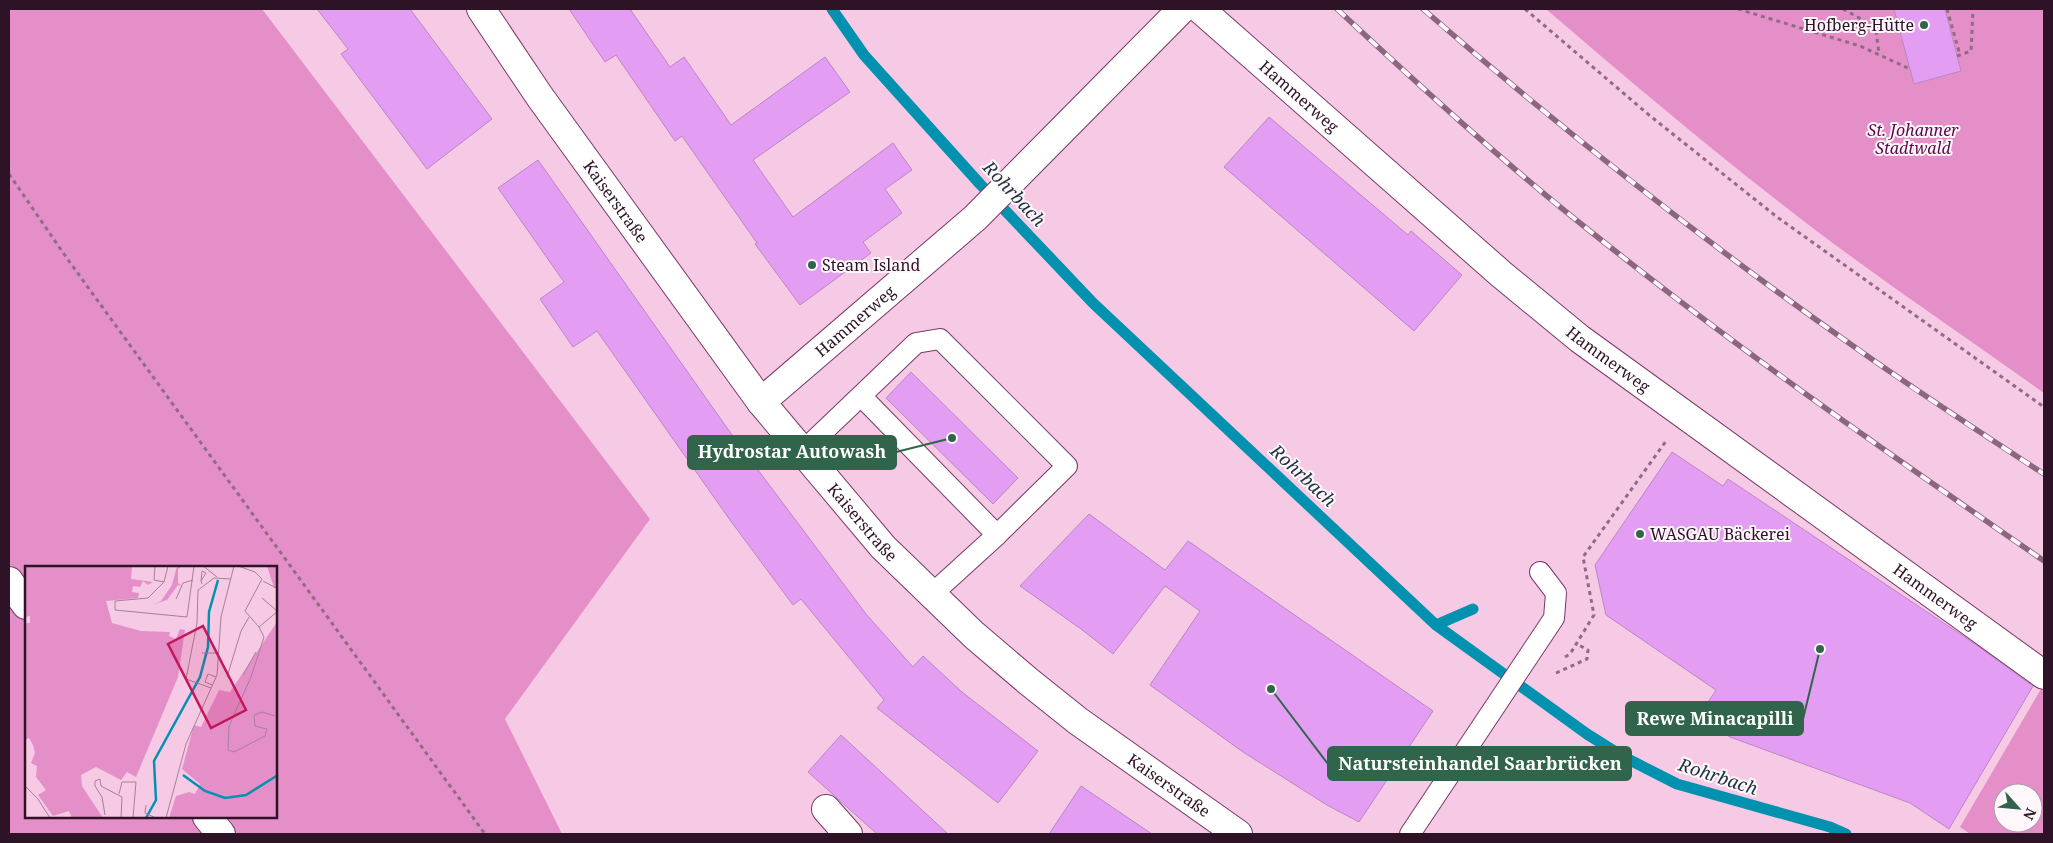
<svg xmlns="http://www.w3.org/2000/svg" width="2053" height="843" viewBox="0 0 2053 843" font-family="'Noto Serif',serif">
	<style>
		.green { fill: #e58fc9; fill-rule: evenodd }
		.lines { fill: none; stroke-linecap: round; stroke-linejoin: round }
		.stream { stroke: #0391b0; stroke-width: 11 }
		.building { fill: #e39df2; stroke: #ba87c5 }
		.service-casing { stroke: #793a66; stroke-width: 22 }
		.minor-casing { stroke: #793a66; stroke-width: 30 }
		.tertiary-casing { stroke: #793a66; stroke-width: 30 }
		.secondary-casing { stroke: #793a66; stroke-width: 30 }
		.path { stroke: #906c84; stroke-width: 3; stroke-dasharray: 4 4; stroke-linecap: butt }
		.service { stroke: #fff; stroke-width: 20 }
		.minor { stroke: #fff; stroke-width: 28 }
		.tertiary { stroke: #fff; stroke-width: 28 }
		.secondary { stroke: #fff; stroke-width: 28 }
		.rail-casing { stroke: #8a677e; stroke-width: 5.5 }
		.rail { stroke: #fff7fb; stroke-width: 4; stroke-dasharray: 11; stroke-linecap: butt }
		.poi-dot { fill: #30654b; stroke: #fff7fb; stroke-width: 2 }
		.labels { text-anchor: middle; stroke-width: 4; stroke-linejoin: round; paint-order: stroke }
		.poi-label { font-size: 16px; fill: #2e1326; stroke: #fff7fb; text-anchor: start }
		.street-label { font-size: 16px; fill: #2e1326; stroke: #fff7fb }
		.park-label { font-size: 16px; font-style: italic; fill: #5d0749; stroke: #fff7fb }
		.water-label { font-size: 18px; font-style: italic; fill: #1c343c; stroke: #fff7fb }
		.inset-river { fill: none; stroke: #0391b0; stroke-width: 2.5 }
		.inset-road { fill: none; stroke: #a68099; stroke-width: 1 }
		.view { fill: #c2185b; fill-opacity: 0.15; stroke: #c2185b; stroke-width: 2.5 }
		.inset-edge { fill: none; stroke: #2e1326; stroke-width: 2.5 }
		.leader { fill: none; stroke: #30654b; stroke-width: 2 }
		.callout-dot { fill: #30654b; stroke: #fff7fb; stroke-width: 2 }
		.callout { fill: #30654b; stroke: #30654b; stroke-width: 2 }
		.callout-label { font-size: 18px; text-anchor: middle; font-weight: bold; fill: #fff }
	</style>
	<rect width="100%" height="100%" fill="#f6c9e5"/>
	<!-- green -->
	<path class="green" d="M 9,9 L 262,9 L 650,519 L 505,719 L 562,834 L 9,834 ZM 26,567 L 276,567 L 276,817 L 26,817 Z
		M 1546,9 L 2044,9 L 2044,393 C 1957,331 1867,271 1783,205 C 1702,142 1624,76 1546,9 Z
		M 2041,689 L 2044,692 L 2044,834 L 1970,834 L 1960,827 ZM 2003,793 L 2033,793 L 2033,823 L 2003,823 Z"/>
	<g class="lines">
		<!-- stream -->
		<path class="stream" d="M 832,9 L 864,55 L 980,184 L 1093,303 L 1436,625 L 1587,734 L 1622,756 L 1677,784 L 1830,827 L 1846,834
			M 1436,625 L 1473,609"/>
	</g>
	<!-- building -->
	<path class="building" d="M 317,9 L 410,9 L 492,119 L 427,169 L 341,54 L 348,49 Z
		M 569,9 L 630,9 L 670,67 L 684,57 L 731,125 L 825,57 L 850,92 L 753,160 L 793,217 L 893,143 L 912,170 L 885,189 L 902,213 L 863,242 L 871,253 L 800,305 L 755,244 L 757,243 L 682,136 L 675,141 L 616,55 L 605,62 Z
		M 1894,9 L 1945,9 L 1961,71 L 1914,84 Z
		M 1269,117 L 1408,235 L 1411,231 L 1462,275 L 1414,331 L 1224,167 Z
		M 538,160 L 737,442 L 866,614 L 913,667 L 923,656 L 962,692 L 1038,751 L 998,803 L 877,708 L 884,700 L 801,599 L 793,605 L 730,520 L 597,331 L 573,347 L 540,299 L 564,282 L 498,188 Z
		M 911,372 L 1018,478 L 993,504 L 886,398 Z
		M 1672,452 L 1723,486 L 1728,479 L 1975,644 L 2033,686 L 1949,829 L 1910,803 L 1730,737 L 1699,716 L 1716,690 L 1606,615 L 1595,565 Z
		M 1089,514 L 1165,570 L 1188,541 L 1433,711 L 1359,822 L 1327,805 L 1243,752 L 1150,685 L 1200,611 L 1165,586 L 1113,654 L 1081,629 L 1020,586 Z
		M 841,735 L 948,834 L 877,834 L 808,772 Z
		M 1081,786 L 1152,834 L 1049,834 Z"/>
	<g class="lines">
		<!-- service casing -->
		<g class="service-casing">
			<path id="service" d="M 861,396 L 997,535
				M 803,451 L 916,343 L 940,339 L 1067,466 L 997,535 L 931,595
				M 1410,834 L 1554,618 L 1556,593 L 1540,572"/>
		</g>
		<!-- minor casing -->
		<g class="minor-casing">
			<g id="minor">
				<path id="s1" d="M 1200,9 L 1501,274 L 1580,339 L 2044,675"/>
				<path id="s2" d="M 761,402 L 975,218 L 1182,9"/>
				<path d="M 826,809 L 848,834"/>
			</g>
		</g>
		<!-- tertiary casing -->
		<g class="tertiary-casing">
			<path id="tertiary" d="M 9,581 L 26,605
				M 207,817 L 221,834"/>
		</g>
		<!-- secondary casing -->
		<g class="secondary-casing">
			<g id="secondary">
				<path id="s3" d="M 481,9 L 540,97 L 761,402 L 883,547 L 974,635 L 1028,681 L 1078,721 L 1238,834"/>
			</g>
		</g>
		<!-- path -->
		<path class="path" d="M 1525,9 L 1649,115 L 1777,217 L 2044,407
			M 1738,9 L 1860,46 L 1910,69
			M 1843,9 L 1863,20 L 1876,30 L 1879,54
			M 1947,9 L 1960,55
			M 1957,56 L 1971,51 L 1973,9
			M 9,174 L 66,257 L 485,834
			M 1565,657 L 1570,654 L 1594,615 L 1583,557 L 1666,441
			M 1556,673 L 1587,659 L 1588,650 L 1577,644"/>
		<!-- service -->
		<use href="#service" class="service"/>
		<!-- minor -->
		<use href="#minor" class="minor"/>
		<!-- tertiary -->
		<use href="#tertiary" class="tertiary"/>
		<!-- secondary -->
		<use href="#secondary" class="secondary"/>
		<!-- rail casing -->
		<g class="rail-casing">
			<path id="rail" d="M 1337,9 C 1421,87 1505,164 1595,235 C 1740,351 1891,455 2044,561
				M 1423,9 C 1561,129 1706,243 1856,348 C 1918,392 1981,433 2044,474"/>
		</g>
		<!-- rail -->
		<use href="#rail" class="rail"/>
	</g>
	<!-- markers -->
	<g class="poi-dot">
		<circle cx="1924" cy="25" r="5"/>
		<circle cx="812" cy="265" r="5"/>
		<circle cx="1640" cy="534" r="5"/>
	</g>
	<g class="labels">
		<!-- poi labels -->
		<g class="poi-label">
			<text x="1914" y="31" text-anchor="end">Hofberg-Hütte</text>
			<text x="822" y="271">Steam Island</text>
			<text x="1650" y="540">WASGAU Bäckerei</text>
		</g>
		<!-- street labels -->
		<g class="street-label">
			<text dy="6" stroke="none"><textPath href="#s1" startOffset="132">Hammerweg</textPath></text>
			<text dy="6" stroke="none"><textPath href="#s3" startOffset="235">Kaiserstraße</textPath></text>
			<text dy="6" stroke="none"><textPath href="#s2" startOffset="124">Hammerweg</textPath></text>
			<text dy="6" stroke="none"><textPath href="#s1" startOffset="538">Hammerweg</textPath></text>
			<text dy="6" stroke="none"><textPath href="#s3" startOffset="640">Kaiserstraße</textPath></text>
			<text dy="6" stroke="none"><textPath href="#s1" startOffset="942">Hammerweg</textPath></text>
			<text dy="6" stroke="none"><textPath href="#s3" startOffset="1045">Kaiserstraße</textPath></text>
		</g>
		<!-- park labels -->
		<g class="park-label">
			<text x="1913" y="136">St. Johanner<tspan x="1913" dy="18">Stadtwald</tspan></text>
		</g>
		<!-- water labels -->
		<g class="water-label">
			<text transform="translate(1014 194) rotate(47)" y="6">Rohrbach</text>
			<text transform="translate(1303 476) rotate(43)" y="6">Rohrbach</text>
			<text transform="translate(1718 777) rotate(18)" y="6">Rohrbach</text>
		</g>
	</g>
	<!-- overview -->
	<g transform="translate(25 566)">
		<rect width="252" height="252" fill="#f6c9e5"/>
		<path d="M 0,0 L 107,0 L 106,13 L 128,16 L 123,19 L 118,15 L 115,21 L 108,20 L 107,26 L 114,27 L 113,32 L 81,35 L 87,57 L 116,65 L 145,66 L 144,70 L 151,73 L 155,63 L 160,64 L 153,111 L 111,211 L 102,206 L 96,214 L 71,201 L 56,209 L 57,220 L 78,252 L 47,252 L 44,245 L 28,250 L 13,229 L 21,224 L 11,211 L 12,200 L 6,197 L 10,187 L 8,179 L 4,172 L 0,174 L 0,57 L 5,57 L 5,50 L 0,51 ZM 152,0 L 157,0 L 153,3 L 153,17 L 157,20 L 153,19 L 142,34 L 127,39 L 136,35 L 147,19 ZM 242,0 L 252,0 L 252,22 L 249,22 ZM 252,56 L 252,252 L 144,252 L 151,230 L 164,226 L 170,228 L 175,218 L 157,203 L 169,159 L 176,161 L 194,124 L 205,126 Z" fill="#e58fc9"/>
		<path class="inset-river" d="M 158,209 L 180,225 L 200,232 L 221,229 L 253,209M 121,252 L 131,234 L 129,195 L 175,111 L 183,81 L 184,46 L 193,14"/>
		<path class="inset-road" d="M 130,0 L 129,14 L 139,16M 178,0 L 192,11M 213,0 L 230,6 L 237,13 L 220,45 L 234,61 L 239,71 L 226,111 L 204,160 L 203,184 L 209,186 L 240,170 L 242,163M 176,15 L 181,7 L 177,5 L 176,15 L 177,18M 238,15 L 253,23M 139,16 L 123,32 L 90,35 L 90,44 L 162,51 L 169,0M 139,16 L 143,0M 237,32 L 252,45M 151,33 L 158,17 L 168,14M 234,61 L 253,45M 177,87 L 194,87M 218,109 L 231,86M 202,111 L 216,65 L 224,51M 187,119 L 180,116 L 183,108 L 191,111M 186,122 L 161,113 L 172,57 L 173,24 L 189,12 L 206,13M 242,163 L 230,160 L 229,149 L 237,146 L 250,150M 0,220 L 13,233 L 25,252M 94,228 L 97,216 L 111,216 L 108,252M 121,239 L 120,247 L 131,252M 80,249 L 77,231 L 70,220 L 70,215 L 75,213 L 76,220 L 97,231 L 96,252M 141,252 L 161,178 L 192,109 L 196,51 L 209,0"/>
		<path class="view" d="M 178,60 L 221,144 L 186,162 L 143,78 Z"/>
		<rect width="252" height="252" class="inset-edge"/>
	</g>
	<!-- callouts -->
	<path class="leader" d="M952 438L896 452M1820 649L1803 719M1271 689L1328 764"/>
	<g class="callout-dot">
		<circle cx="952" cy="438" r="5"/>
		<circle cx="1820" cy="649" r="5"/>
		<circle cx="1271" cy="689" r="5"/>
	</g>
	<g class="callout">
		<rect x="688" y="436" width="208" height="33" rx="5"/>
		<rect x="1626" y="702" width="177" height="33" rx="5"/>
		<rect x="1328" y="747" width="303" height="33" rx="5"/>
	</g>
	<g class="callout-label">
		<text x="792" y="458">Hydrostar Autowash</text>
		<text x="1715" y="725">Rewe Minacapilli</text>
		<text x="1480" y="770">Natursteinhandel Saarbrücken</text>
	</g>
	<!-- border -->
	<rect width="2053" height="843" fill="none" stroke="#2e1326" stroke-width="20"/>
	<!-- north arrow -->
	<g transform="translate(2018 808) rotate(117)"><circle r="24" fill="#fff7fb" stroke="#ab9ca6"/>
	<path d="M0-4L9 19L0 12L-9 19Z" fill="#30654b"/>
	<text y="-8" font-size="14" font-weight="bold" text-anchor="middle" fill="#2e1326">N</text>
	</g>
</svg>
